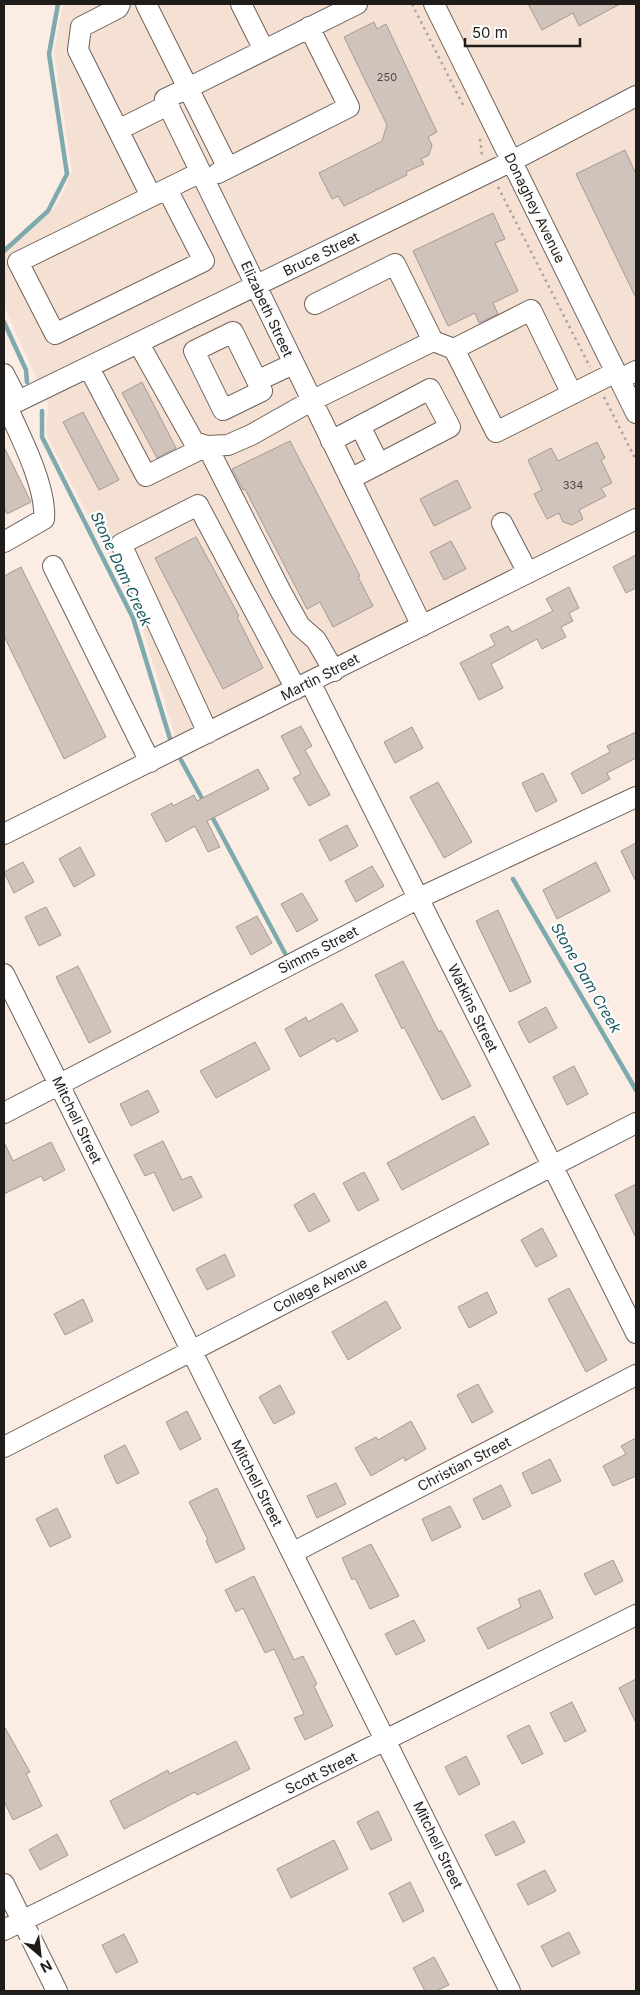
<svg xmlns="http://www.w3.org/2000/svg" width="640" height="1995" viewBox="0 0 640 1995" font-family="Inter,sans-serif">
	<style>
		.built { fill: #f5e1d3 }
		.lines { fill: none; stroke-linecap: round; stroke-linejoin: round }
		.stream { stroke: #7eaaae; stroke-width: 4.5 }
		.building { fill: #d0c3bb; stroke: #a59991 }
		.minor-casing { stroke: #6e625b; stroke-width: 22 }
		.path { stroke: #aea39c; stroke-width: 2.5; stroke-dasharray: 2.5 4; stroke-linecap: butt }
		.minor { stroke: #fff; stroke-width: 20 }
		.labels { text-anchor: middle; stroke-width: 4.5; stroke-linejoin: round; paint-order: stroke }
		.number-label { font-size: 11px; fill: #4c4642 }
		.street-label { font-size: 14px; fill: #201c19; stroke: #fdfdfd }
		.water-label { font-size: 15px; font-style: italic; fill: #1b5a5f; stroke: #fdfdfd }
	</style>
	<rect width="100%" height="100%" fill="#fbede4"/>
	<!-- built -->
	<path class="built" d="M 63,4 L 636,4 L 636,510 L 176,739 L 137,611 L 47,436 L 46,426 L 49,406 L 4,306 L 4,254 L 53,210 L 63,193 L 72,171 L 54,52 Z"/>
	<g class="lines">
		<!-- stream -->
		<path class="stream" d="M 4,251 L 48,211 L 67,174 L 49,54 L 58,4
			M 4,322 L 26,370 L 27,382
			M 42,411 L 42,437 L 133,618 L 171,742
			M 181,760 L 204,802
			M 210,813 L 287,957
			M 513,879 L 636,1090"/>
	</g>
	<!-- building -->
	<path class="building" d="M 528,4 L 620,4 L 579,26 L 573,13 L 542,30 Z
		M 374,22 L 377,29 L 386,24 L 437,132 L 428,137 L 432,145 L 429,155 L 421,159 L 424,164 L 406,172 L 407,175 L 344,206 L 338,196 L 332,199 L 319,173 L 382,141 L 387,125 L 344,37 Z
		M 625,150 L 636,174 L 636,298 L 576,174 Z
		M 493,213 L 505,239 L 495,243 L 518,291 L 493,303 L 498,314 L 479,323 L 475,313 L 448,326 L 413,251 Z
		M 142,382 L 176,448 L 157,458 L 122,393 Z
		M 83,412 L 119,480 L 99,490 L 63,422 Z
		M 290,441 L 360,576 L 358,577 L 373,606 L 333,627 L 320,602 L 307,609 L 245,489 L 243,490 L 232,469 Z
		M 597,442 L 605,458 L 601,460 L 612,483 L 601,488 L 606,496 L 579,510 L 583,519 L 572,525 L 563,522 L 559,513 L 547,519 L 534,494 L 542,490 L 528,460 L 551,448 L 558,461 Z
		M 4,447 L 31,502 L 7,514 L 4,507 Z
		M 457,480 L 471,508 L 434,526 L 420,499 Z
		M 196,537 L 239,616 L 237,617 L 263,668 L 223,689 L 155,558 Z
		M 451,541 L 466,569 L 444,580 L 430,552 Z
		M 636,555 L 636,588 L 626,593 L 613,567 Z
		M 21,567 L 106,737 L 64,759 L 4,636 L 4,576 Z
		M 569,587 L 579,608 L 569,613 L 573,621 L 561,627 L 566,637 L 542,649 L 537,639 L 491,664 L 503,688 L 479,700 L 460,663 L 495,645 L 490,635 L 508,626 L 512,632 L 553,611 L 546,599 Z
		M 301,726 L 312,746 L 305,750 L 330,795 L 309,806 L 293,778 L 301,774 L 281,736 Z
		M 412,727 L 423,748 L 395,763 L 384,742 Z
		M 636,732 L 636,758 L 607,773 L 610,779 L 582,794 L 571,773 L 610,752 L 607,746 Z
		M 258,769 L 269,789 L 207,821 L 220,847 L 208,852 L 195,826 L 166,842 L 151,814 L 172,803 L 173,806 L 194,795 L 197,801 Z
		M 543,773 L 557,801 L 536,812 L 522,783 Z
		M 438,782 L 472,842 L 444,858 L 410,797 Z
		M 347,825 L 358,846 L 330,861 L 319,840 Z
		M 636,843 L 636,882 L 621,851 Z
		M 80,847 L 95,875 L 74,887 L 59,859 Z
		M 23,862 L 34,882 L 14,893 L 4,872 Z
		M 596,862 L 610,891 L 557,919 L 543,890 Z
		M 372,866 L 384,886 L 356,902 L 345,881 Z
		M 302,893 L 318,920 L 297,932 L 281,904 Z
		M 46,907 L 61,935 L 39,946 L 25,917 Z
		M 498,910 L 531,982 L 510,992 L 476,921 Z
		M 257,916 L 272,943 L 251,955 L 236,927 Z
		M 403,961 L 439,1032 L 441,1030 L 471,1086 L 442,1100 L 404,1027 L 402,1029 L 375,975 Z
		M 78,966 L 111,1032 L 89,1043 L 56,977 Z
		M 342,1003 L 358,1031 L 337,1042 L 334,1038 L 300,1057 L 285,1029 L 306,1017 L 308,1022 Z
		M 546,1007 L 557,1028 L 529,1043 L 518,1022 Z
		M 255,1042 L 270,1069 L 216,1098 L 200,1071 Z
		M 574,1066 L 588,1094 L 567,1105 L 553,1077 Z
		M 148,1090 L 159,1112 L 131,1126 L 120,1104 Z
		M 474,1116 L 489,1144 L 402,1190 L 387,1163 Z
		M 163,1141 L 182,1180 L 191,1176 L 202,1197 L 173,1211 L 154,1172 L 145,1176 L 134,1155 Z
		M 4,1142 L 13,1161 L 51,1142 L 65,1170 L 44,1181 L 41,1176 L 4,1194 Z
		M 364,1172 L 379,1200 L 358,1211 L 343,1183 Z
		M 636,1184 L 636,1238 L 615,1195 Z
		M 314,1193 L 330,1221 L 309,1232 L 294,1205 Z
		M 542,1228 L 557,1256 L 536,1267 L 521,1240 Z
		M 225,1254 L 235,1276 L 207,1290 L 196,1269 Z
		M 569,1288 L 607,1360 L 586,1372 L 548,1299 Z
		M 487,1292 L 497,1313 L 469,1328 L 458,1307 Z
		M 83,1299 L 93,1321 L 65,1335 L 54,1314 Z
		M 386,1301 L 401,1328 L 348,1360 L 332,1332 Z
		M 478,1384 L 493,1412 L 472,1423 L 457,1395 Z
		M 280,1385 L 295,1413 L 274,1424 L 259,1397 Z
		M 187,1411 L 201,1439 L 180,1450 L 166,1422 Z
		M 411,1421 L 426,1449 L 405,1461 L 404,1457 L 371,1476 L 355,1448 L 376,1437 L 378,1440 Z
		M 636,1438 L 636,1476 L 613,1486 L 603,1466 L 626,1454 L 621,1446 Z
		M 125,1445 L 139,1473 L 117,1484 L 104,1456 Z
		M 550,1459 L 561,1481 L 532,1494 L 522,1473 Z
		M 336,1483 L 346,1504 L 317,1518 L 307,1496 Z
		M 501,1485 L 511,1506 L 483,1520 L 473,1499 Z
		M 217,1488 L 245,1549 L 216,1563 L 206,1541 L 208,1540 L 189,1502 Z
		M 450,1506 L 461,1527 L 432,1541 L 422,1519 Z
		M 57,1508 L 71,1537 L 50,1547 L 36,1519 Z
		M 371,1544 L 399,1596 L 370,1609 L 355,1578 L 352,1580 L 342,1558 Z
		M 613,1560 L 623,1581 L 595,1595 L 584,1574 Z
		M 254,1576 L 294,1660 L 303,1656 L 317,1684 L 314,1686 L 333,1726 L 305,1740 L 294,1718 L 304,1714 L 274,1649 L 265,1653 L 243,1608 L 236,1612 L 225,1590 Z
		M 540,1590 L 553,1618 L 488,1649 L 477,1628 L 521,1607 L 518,1599 Z
		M 414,1620 L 425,1641 L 396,1655 L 385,1634 Z
		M 636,1679 L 636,1723 L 619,1688 Z
		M 572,1702 L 586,1731 L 565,1742 L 550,1713 Z
		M 529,1725 L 543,1754 L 522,1764 L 507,1736 Z
		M 4,1726 L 30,1772 L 26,1774 L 42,1806 L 13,1820 L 4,1801 Z
		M 236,1741 L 250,1769 L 197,1795 L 195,1792 L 124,1829 L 110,1801 L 168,1770 L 169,1774 Z
		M 466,1756 L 480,1784 L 459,1795 L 445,1767 Z
		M 378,1811 L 392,1840 L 371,1850 L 357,1822 Z
		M 514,1821 L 525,1842 L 496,1856 L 485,1835 Z
		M 57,1834 L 68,1855 L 40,1870 L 29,1850 Z
		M 334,1840 L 348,1869 L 291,1898 L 277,1869 Z
		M 545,1870 L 556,1891 L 528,1905 L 517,1884 Z
		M 410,1882 L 424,1911 L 403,1922 L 389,1893 Z
		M 569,1932 L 580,1953 L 552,1967 L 541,1946 Z
		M 124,1934 L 138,1962 L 116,1973 L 102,1945 Z
		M 434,1957 L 449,1985 L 436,1991 L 425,1991 L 413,1968 Z"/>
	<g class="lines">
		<!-- minor casing -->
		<g class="minor-casing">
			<path id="minor" d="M 120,4 L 118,8 L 81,27 L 78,50 L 151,196
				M 146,4 L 188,88 L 165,99 L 422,626
				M 241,4 L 264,50
				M 434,4 L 636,413
				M 118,130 L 168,105
				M 228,168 L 188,88 L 357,4
				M 218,173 L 349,107 L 309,27
				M 167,189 L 204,261 L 55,334 L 18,262 L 201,172
				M 315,304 L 395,264 L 433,341 L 454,349 L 496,432 L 616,372
				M 233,332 L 262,391 L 223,410 L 194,351 Z
				M 139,344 L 194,442 L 207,446 L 228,445 L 251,435 L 311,401 L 433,341
				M 454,349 L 531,310 L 572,394
				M 89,368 L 146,476 L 207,446 L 280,590 L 300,626 L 316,640 L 334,671
				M 4,374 L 18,401
				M 620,379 L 636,371
				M 257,381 L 293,364
				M 4,408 L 512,161 L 636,96
				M 360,426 L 379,464
				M 331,441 L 430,389 L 450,427 L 350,479
				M 502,523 L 528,573
				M 4,542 L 44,519 C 47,488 20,435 7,407
				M 53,566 L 150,762
				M 310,682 L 636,1333
				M 208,733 L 121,544 L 198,505 L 296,689
				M 4,834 L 636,519
				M 4,974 L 510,1991
				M 4,1113 L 419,898 L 636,797
				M 4,1447 L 636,1123
				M 292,1553 L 636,1375
				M 4,1884 L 57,1991
				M 4,1930 L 636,1615"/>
		</g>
		<!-- path -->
		<path class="path" d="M 412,4 L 464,107
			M 480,139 L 482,155
			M 498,187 L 590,367
			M 604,397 L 636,460"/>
		<!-- minor -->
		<use href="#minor" class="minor"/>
	</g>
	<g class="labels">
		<!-- number labels -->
		<g class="number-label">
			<text x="387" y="81">250</text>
			<text x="573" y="489">334</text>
		</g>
		<!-- street labels -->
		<g class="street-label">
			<text transform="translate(535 208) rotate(64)" y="5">Donaghey Avenue</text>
			<text transform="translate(321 254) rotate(-26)" y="5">Bruce Street</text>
			<text transform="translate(267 309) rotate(65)" y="5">Elizabeth Street</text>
			<text transform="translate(320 677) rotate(-27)" y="5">Martin Street</text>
			<text transform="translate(318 950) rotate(-27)" y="5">Simms Street</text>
			<text transform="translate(473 1008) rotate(64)" y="5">Watkins Street</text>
			<text transform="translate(77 1120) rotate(64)" y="5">Mitchell Street</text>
			<text transform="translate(320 1285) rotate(-27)" y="5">College Avenue</text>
			<text transform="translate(464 1464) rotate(-27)" y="5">Christian Street</text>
			<text transform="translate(257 1483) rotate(63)" y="5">Mitchell Street</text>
			<text transform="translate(321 1773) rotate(-26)" y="5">Scott Street</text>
			<text transform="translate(438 1845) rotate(64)" y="5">Mitchell Street</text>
		</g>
		<!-- water labels -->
		<g class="water-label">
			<text transform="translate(121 569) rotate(65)" y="5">Stone Dam Creek</text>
			<text transform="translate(586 978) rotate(60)" y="5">Stone Dam Creek</text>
		</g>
	</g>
	<!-- border -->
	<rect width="640" height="1995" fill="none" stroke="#201c19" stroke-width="10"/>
	<!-- north arrow -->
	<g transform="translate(40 1955) rotate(152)" stroke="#fdfdfd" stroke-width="4" paint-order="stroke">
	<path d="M0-4L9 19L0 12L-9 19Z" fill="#201c19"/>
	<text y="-8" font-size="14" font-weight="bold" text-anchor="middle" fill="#201c19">N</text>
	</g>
	<!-- scale -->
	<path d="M465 38v8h115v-8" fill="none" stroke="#201c19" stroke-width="2.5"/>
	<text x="472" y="38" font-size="15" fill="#201c19" stroke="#fdfdfd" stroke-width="4" paint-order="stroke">50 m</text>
</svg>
